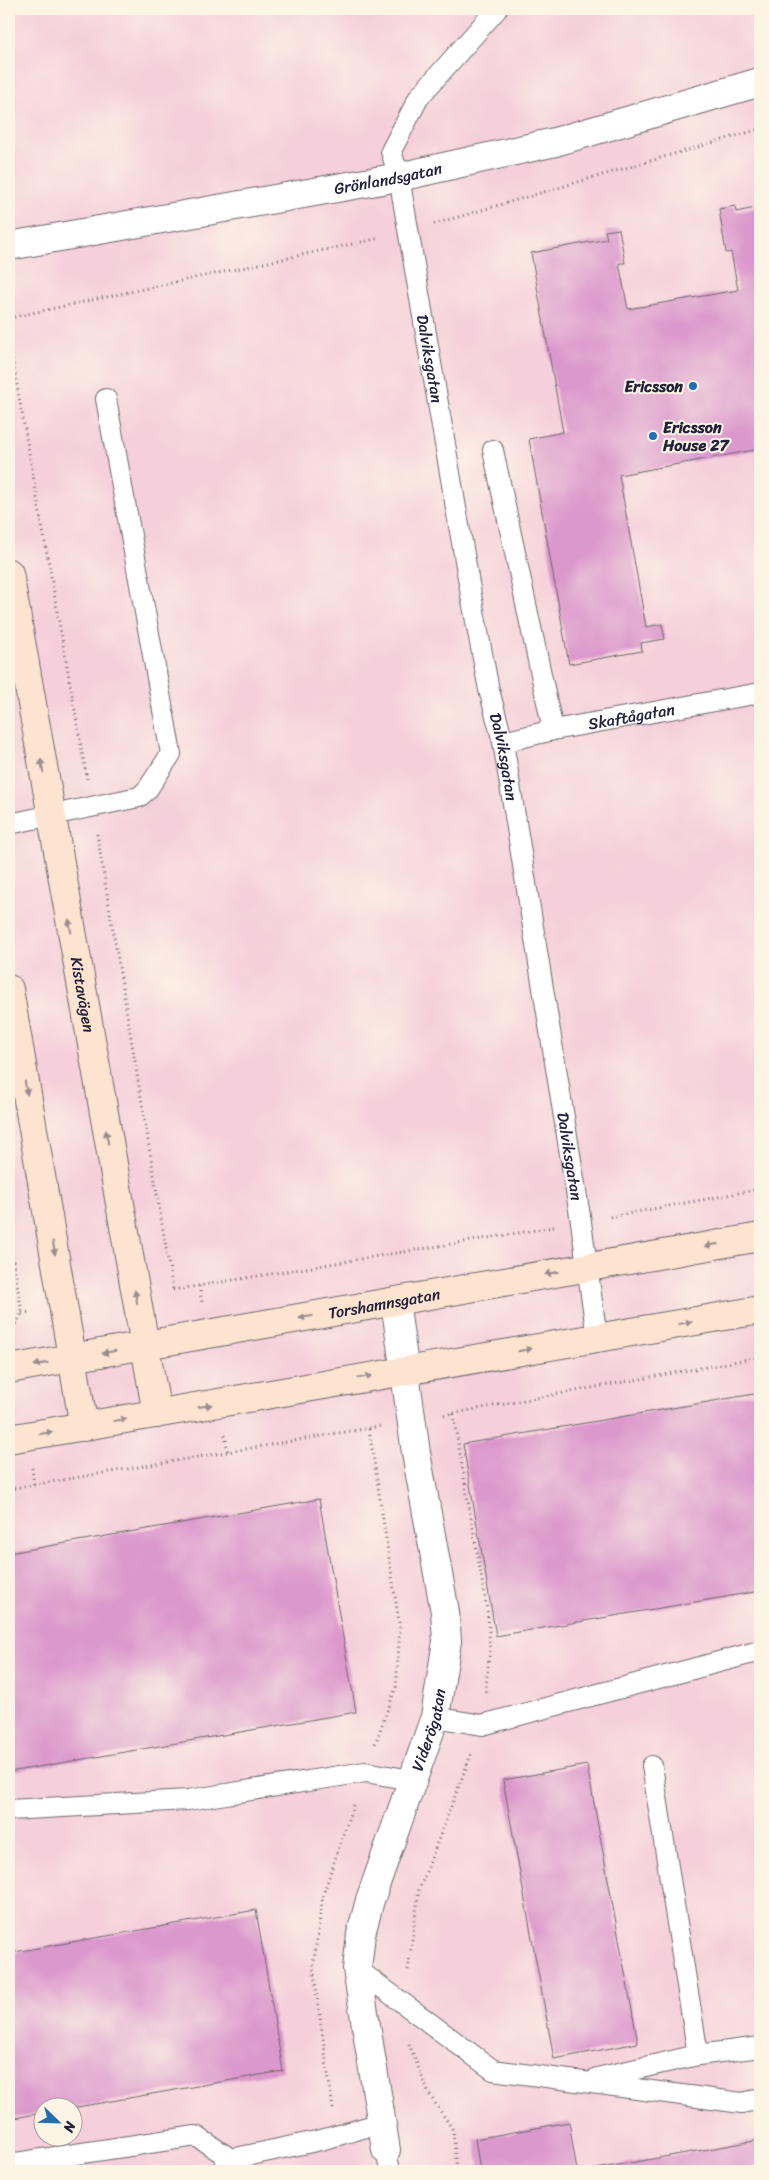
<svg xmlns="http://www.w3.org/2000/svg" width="769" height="2180" viewBox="0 0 769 2180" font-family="Sriracha,sans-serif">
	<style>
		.built { fill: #f5cfdb; fill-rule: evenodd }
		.building { fill: #db98cc }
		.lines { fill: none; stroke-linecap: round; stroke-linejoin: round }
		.lane-casing { stroke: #6c666d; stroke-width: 22 }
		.street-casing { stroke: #6c666d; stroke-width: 30 }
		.secondary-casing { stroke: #6c666d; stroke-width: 30 }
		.path { stroke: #6c666d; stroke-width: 3; stroke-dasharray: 1 4; stroke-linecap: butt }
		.lane { stroke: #fff; stroke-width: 20 }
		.street { stroke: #fff; stroke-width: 28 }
		.secondary { stroke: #fde4d1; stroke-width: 28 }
		.oneway { fill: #9a8d8e }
		.poi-dot { fill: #1f6fb2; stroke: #fcf5e5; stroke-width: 2 }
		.labels { text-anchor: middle; stroke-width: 4; stroke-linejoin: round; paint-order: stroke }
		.street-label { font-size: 16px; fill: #22223b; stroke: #fcf5e5 }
		.poi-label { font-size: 16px; font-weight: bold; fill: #22223b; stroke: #fcf5e5; text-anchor: end }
	</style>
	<rect width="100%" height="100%" fill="#fcf5e5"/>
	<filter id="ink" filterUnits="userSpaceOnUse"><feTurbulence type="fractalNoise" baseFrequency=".02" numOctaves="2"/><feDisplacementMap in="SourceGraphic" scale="10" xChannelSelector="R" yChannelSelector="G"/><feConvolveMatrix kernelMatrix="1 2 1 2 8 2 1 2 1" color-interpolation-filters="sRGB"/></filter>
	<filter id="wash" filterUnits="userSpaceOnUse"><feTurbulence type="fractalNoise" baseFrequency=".0096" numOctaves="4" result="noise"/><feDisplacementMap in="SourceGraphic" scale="20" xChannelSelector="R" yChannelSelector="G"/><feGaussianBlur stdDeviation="1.12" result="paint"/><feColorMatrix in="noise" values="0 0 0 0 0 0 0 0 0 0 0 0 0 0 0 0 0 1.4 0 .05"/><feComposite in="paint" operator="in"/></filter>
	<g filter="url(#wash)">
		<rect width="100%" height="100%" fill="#f5e5ca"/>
		<!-- built -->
		<path class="built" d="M 9,9 L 760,9 L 760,2171 L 9,2171 ZM 42,2108 L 72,2108 L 72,2138 L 42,2138 Z"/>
		<g id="blocks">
			<!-- building -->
			<path class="building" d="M 735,206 L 736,212 L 760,207 L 760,449 L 619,475 L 646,627 L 662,624 L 665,639 L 641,643 L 642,651 L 569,664 L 529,439 L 563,432 L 531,253 L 607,239 L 605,231 L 619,229 L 625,263 L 619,263 L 628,309 L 738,290 L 731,252 L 726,253 L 719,209 Z
				M 760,1393 L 760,1591 L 496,1636 L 463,1444 Z
				M 319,1499 L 356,1712 L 9,1772 L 9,1553 Z
				M 587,1765 L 638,2043 L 554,2059 L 503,1780 Z
				M 256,1910 L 283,2071 L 72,2108 L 42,2108 L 42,2113 L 9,2119 L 9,1953 Z
				M 569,2122 L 577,2171 L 480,2171 L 475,2139 Z
				M 760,2140 L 760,2171 L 590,2171 L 590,2170 Z"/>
		</g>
	</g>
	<g filter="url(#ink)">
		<use href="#blocks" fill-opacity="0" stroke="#6c666d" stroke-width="1"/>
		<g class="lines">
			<!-- lane casing -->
			<g class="lane-casing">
				<g id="lane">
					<path id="s1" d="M 497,9 L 419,97 L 391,151 L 399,177 L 471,595 L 489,690 L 503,742 L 581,1222 L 597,1338"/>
					<path d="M 493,450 L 553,730"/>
					<path id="s2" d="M 503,742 L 553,730 L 760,693"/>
					<path d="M 9,824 L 139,797 L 147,790 L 171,754 L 106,399"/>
					<path d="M 435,1717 L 482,1725 L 760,1651"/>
					<path d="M 652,1766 L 698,2055"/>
					<path d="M 9,1810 L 188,1800 L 365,1772 L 412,1780"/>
					<path d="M 357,1969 L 493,2070 L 742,2103 L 760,2099"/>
					<path d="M 597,2078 L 698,2055 L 760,2047"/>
					<path d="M 386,2150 L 390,2171"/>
					<path d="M 9,2164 L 196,2136 L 231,2159"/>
					<path d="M 221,2171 L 231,2159 L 321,2140 L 381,2123"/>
				</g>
			</g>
			<!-- street casing -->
			<g class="street-casing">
				<g id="street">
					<path id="s3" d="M 9,246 L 399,177 L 555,142 L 760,82"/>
					<path id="s4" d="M 386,2150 L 357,1969 L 361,1934 L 370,1900 L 435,1717 L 447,1641 L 445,1612 L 416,1453 L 395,1301"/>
				</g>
			</g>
			<!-- secondary casing -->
			<g class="secondary-casing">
				<g id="secondary">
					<path id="s5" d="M 9,573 L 157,1414"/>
					<path d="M 9,989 L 84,1427"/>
					<path id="s6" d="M 9,1369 L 760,1237"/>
					<path d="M 9,1439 L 760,1310"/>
				</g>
			</g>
			<!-- path -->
			<path class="path" d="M 434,224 L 760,129
				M 9,318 L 380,238
				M 9,340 L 87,779
				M 97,834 L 173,1290
				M 610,1217 L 760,1189
				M 9,1236 L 22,1313 L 10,1336
				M 199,1286 L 202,1303
				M 173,1290 L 554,1227
				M 22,1313 L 31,1312
				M 453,1414 L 488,1615 L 490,1649 L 485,1695
				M 444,1415 L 760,1357
				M 369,1429 L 400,1628 L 396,1687 L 375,1744
				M 225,1435 L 228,1452
				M 32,1468 L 34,1485
				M 9,1489 L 381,1426
				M 408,1970 L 419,1890 L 472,1752
				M 409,2044 L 429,2094 L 453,2130 L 457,2171
				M 333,2109 L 313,1967 L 323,1895 L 354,1802"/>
			<!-- lane -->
			<use href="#lane" class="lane"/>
			<!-- street -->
			<use href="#street" class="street"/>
			<!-- secondary -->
			<use href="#secondary" class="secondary"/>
		</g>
		<!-- one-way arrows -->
		<defs><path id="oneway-solid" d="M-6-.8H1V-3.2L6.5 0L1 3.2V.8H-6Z" transform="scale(1.25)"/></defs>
		<g class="oneway">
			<use href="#oneway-solid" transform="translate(42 766) rotate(-100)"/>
			<use href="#oneway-solid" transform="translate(70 926) rotate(-100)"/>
			<use href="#oneway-solid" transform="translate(26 1088) rotate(80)"/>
			<use href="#oneway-solid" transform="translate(107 1137) rotate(-100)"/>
			<use href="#oneway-solid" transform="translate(712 1245) rotate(170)"/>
			<use href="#oneway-solid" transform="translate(54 1248) rotate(80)"/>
			<use href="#oneway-solid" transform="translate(552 1273) rotate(170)"/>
			<use href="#oneway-solid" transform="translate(136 1297) rotate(-100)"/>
			<use href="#oneway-solid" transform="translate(306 1317) rotate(170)"/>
			<use href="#oneway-solid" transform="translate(685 1323) rotate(-10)"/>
			<use href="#oneway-solid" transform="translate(525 1350) rotate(-10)"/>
			<use href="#oneway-solid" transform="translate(109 1352) rotate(170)"/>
			<use href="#oneway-solid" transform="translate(41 1364) rotate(170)"/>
			<use href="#oneway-solid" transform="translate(365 1377) rotate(-10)"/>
			<use href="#oneway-solid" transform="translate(205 1406) rotate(-10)"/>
			<use href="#oneway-solid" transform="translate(120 1420) rotate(-10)"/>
			<use href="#oneway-solid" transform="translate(46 1433) rotate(-9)"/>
		</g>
	</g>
	<!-- markers -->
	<g class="poi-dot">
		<circle cx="693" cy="386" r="5"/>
		<circle cx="653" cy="436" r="5"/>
	</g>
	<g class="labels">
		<!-- street labels -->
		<g class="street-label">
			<text dy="6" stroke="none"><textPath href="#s3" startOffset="385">Grönlandsgatan</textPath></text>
			<text dy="6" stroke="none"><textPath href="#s1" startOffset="390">Dalviksgatan</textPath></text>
			<text dy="6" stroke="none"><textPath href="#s2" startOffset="131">Skaftågatan</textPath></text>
			<text dy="6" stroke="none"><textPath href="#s1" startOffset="795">Dalviksgatan</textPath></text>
			<text dy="6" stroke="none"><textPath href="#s5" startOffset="428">Kistavägen</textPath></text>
			<text dy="6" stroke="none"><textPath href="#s1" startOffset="1200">Dalviksgatan</textPath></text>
			<text dy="6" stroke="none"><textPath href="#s6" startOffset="381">Torshamnsgatan</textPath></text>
			<text dy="6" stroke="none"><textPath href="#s4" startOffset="434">Viderögatan</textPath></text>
		</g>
		<!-- poi labels -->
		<g class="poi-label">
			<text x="683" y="392">Ericsson</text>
			<text x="663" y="433" text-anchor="start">Ericsson<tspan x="663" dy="18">House 27</tspan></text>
		</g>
	</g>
	<!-- margin -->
	<rect width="769" height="2180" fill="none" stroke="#fcf5e5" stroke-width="30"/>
	<!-- north arrow -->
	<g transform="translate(58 2122) rotate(113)"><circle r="24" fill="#fcf5e5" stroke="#a5a1a1"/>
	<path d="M0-4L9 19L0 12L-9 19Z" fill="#1f6fb2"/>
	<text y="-8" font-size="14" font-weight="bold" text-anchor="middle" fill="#22223b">N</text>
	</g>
</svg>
